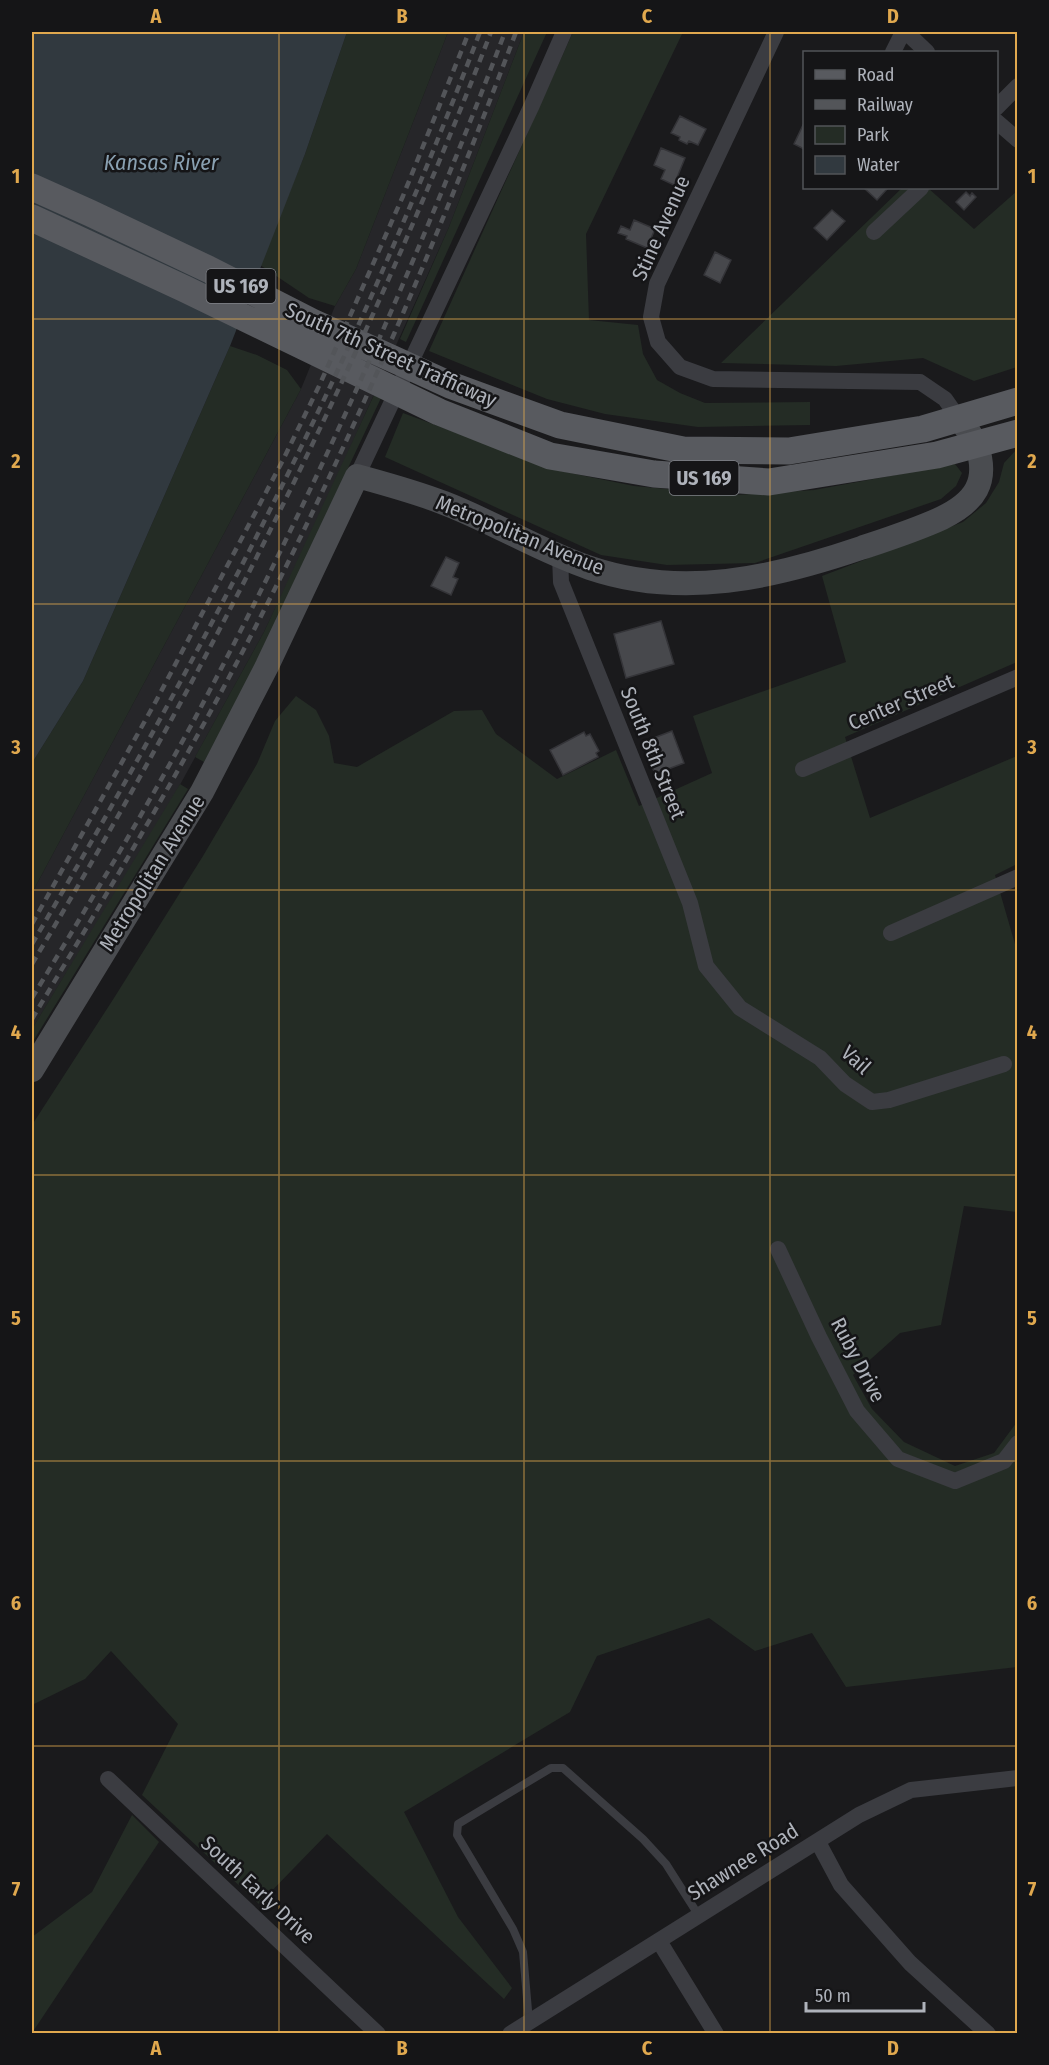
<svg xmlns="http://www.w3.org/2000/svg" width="1049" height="2065" viewBox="0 0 1049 2065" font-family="'Fira Sans Condensed',sans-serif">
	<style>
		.built { fill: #262629 }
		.green { fill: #242c25 }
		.water { fill: #31393f }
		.building { fill: #47484c; stroke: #343438; stroke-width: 1.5 }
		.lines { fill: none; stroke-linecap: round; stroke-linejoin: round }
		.lane { stroke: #3b3c41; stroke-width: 8 }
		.street { stroke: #3b3c41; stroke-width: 16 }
		.secondary { stroke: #4a4c50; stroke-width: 24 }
		.primary { stroke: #585a5f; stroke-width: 27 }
		.rail { stroke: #535559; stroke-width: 4.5; stroke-dasharray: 8 6; stroke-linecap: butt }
		.grid { fill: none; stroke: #e0a84e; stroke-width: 1.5; stroke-opacity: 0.55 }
		.labels { text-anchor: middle; stroke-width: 5; stroke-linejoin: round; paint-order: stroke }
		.shield { fill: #151517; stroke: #808389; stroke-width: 1.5 }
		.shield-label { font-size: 20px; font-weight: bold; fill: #aeb2ba }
		.street-label { font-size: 21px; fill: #aeb2ba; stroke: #151517 }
		.water-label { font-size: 22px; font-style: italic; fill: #89a0b1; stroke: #151517 }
		.neatline { fill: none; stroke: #e0a84e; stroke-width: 2 }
		.grid-label { font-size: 20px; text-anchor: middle; font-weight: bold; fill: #e0a84e }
	</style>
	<rect width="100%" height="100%" fill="#1a1a1c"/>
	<!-- built -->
	<path class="built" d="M 448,32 L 524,32 L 449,227 L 320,515 L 264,632 L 165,812 L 32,1029 L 32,893 L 301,389 L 335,306 L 356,269 Z"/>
	<!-- green -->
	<path class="green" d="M 347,32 L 448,32 L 356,269 L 335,306 L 309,298 L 260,265 L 305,154 Z
		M 524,32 L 547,32 L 406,342 L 400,339 L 449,227 Z
		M 573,32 L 683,32 L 586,234 L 589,320 L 638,325 L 643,354 L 657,380 L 680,393 L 705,403 L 810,402 L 810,425 L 698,427 L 605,414 L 547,399 L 429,351 Z
		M 902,188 L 928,188 L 974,229 L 1017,191 L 1017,367 L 974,381 L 923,358 L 836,366 L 721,363 Z
		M 230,346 L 257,355 L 287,370 L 301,389 L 32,893 L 32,763 L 83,681 Z
		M 374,395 L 381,398 L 276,621 L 245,686 L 204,762 L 195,757 L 264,632 Z
		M 403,413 L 556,470 L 634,486 L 734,495 L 814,490 L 955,464 L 962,473 L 956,486 L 941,499 L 755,563 L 667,565 L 601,555 L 385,457 Z
		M 1017,449 L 1017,662 L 845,737 L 870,818 L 1017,756 L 1017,864 L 995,875 L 1017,951 L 1017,1212 L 964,1206 L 941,1325 L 900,1333 L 853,1375 L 872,1409 L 904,1442 L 955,1466 L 994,1453 L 1017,1422 L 1017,1667 L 846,1687 L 812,1633 L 755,1651 L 709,1618 L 597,1656 L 570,1712 L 404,1812 L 458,1917 L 512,1988 L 504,1999 L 327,1834 L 259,1904 L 142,1795 L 178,1724 L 111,1651 L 85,1679 L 32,1705 L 32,1125 L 114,998 L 203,856 L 257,764 L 275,721 L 296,696 L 316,710 L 329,736 L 334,763 L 357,767 L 454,711 L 482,710 L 496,734 L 557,779 L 616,750 L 639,806 L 712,773 L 693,716 L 846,662 L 822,576 L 963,522 L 986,503 L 999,482 L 1004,463 Z
		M 180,784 L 188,789 L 32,1043 L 32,1029 Z
		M 132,1815 L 159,1842 L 32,2033 L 32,1937 L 92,1892 Z"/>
	<!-- water -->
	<path class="water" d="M 32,32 L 347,32 L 305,154 L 230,346 L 83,681 L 32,763 Z"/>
	<!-- building -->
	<path class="building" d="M 680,116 L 706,129 L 698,145 L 689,141 L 687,144 L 679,140 L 680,137 L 671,133 Z
		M 803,125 L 804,126 L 804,149 L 794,144 Z
		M 661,148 L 685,158 L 674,185 L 661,179 L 665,170 L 654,165 Z
		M 864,188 L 888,188 L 877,200 Z
		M 966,192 L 970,196 L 972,193 L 976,197 L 964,210 L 956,202 Z
		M 832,210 L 845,221 L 827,240 L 814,228 Z
		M 634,220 L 655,229 L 647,248 L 626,239 L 627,236 L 618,233 L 621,226 L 630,230 Z
		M 715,252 L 731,260 L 720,283 L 704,275 Z
		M 446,557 L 459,563 L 453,577 L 458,579 L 451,595 L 431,586 Z
		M 661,621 L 674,664 L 626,678 L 614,634 Z
		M 672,731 L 684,763 L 655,774 L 643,742 Z
		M 584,732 L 586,736 L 590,734 L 599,751 L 596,753 L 598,757 L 563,775 L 550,750 Z"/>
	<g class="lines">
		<!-- lane -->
		<path class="lane" d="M 529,2022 L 523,1952 L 513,1929 L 457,1835 L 458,1824 L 551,1768 L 563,1768 L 643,1839 L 666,1864 L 699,1916"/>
		<!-- street -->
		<path class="street" d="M 776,32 L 657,284 L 651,317 L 658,342 L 680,367 L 713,379 L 920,382 L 945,399 L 959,419
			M 906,32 L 927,52
			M 893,52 L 903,32
			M 996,108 L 1018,86
			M 996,121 L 1018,140
			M 874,232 L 921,188
			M 357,476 L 532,105 L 564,32
			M 560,556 L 561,582 L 690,903 L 706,966 L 740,1008 L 820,1058 L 845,1084 L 872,1102 L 889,1100 L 1004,1064
			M 803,769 L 1018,677
			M 891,933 L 1018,877
			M 778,1249 L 819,1337 L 857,1411 L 898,1459 L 955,1481 L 1004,1461 L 1018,1443
			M 108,1779 L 378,2034
			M 818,1842 L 841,1885 L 910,1963 L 988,2034
			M 659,1941 L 716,2034
			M 510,2034 L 859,1815 L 911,1790 L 1018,1778"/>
		<!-- secondary -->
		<path class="secondary" d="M 32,1070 L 202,792 L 267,666 L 357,476 C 386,484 416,492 444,503 C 494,522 539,551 590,568 C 682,599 773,578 861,548 C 888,539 916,530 942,518 C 975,502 989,482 977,446 C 974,437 965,427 959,419"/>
		<!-- primary -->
		<path class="primary" d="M 32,187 L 90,213 L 208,269 L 312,322 L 450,385 L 560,425 L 683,450 L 789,451 L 923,429 L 1018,401
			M 32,218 L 185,289 L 439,412 L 550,456 L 654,474 L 769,482 L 937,455 L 1018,433"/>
		<!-- rail -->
		<path class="rail" d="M 32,924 L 156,701 L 283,460 L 320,384 L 403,196 L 469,32
			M 32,944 C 138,764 239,579 329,389 C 384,272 434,152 480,32
			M 32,964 C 210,666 366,356 491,32
			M 32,998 C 87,907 142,816 193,722 C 312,499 415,268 505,32
			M 32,1019 C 105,897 178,775 244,649 C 348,450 437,242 516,32"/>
	</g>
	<!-- grid -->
	<path class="grid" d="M 279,32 L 279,2034M 524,32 L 524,2034M 770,32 L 770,2034M 32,319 L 1018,319M 32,604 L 1018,604M 32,890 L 1018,890M 32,1175 L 1018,1175M 32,1461 L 1018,1461M 32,1746 L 1018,1746"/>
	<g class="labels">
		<!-- shield labels -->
		<g class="shield">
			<rect x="206.5" y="269" width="69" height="34" rx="4.5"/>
			<rect x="669.5" y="461" width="69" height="34" rx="4.5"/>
		</g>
		<g class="shield-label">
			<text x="241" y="293">US 169</text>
			<text x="704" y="485">US 169</text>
		</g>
		<!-- street labels -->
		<g class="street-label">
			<text transform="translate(661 228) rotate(-66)" y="7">Stine Avenue</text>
			<text transform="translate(391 355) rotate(24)" y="7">South 7th Street Trafficway</text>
			<text transform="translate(520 535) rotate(22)" y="7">Metropolitan Avenue</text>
			<text transform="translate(901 702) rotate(-23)" y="7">Center Street</text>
			<text transform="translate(653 753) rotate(68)" y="7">South 8th Street</text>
			<text transform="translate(152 873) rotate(-58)" y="7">Metropolitan Avenue</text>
			<text transform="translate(856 1060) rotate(42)" y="7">Vail</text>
			<text transform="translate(858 1360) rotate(62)" y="7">Ruby Drive</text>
			<text transform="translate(743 1862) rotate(-32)" y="7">Shawnee Road</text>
			<text transform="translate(258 1890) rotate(43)" y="7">South Early Drive</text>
		</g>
		<!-- water labels -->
		<g class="water-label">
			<text x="161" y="170">Kansas River</text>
		</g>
	</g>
	<!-- border -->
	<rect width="1049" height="2065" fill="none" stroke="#151517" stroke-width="66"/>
	<!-- legend -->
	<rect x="803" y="51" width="195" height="138" fill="#151517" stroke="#525458" stroke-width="1.5"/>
	<rect x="815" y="70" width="30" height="9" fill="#585a5f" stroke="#525458" stroke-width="1.5"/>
	<text x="857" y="81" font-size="18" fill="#aeb2ba">Road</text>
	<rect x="815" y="100" width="30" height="9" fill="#535559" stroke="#525458" stroke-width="1.5"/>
	<text x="857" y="111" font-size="18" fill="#aeb2ba">Railway</text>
	<rect x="815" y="126" width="30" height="18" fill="#242c25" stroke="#525458" stroke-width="1.5"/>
	<text x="857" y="141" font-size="18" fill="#aeb2ba">Park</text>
	<rect x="815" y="156" width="30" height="18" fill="#31393f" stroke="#525458" stroke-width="1.5"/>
	<text x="857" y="171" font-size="18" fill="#aeb2ba">Water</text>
	<!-- scale -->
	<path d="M806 2002v9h118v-9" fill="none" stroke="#aeb2ba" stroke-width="3"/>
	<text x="815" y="2002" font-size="18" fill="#aeb2ba" stroke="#151517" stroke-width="4.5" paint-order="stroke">50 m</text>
	<rect x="33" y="33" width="983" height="1999" class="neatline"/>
	<g class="grid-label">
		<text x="156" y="23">A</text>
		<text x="402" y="23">B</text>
		<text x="647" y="23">C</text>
		<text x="893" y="23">D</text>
		<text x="16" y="183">1</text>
		<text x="1032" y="183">1</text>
		<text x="16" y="468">2</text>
		<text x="1032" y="468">2</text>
		<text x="16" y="754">3</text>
		<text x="1032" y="754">3</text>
		<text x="16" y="1039">4</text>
		<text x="1032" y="1039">4</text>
		<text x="16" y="1325">5</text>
		<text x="1032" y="1325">5</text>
		<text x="16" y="1610">6</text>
		<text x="1032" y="1610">6</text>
		<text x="16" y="1896">7</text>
		<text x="1032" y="1896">7</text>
		<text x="156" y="2055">A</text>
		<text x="402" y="2055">B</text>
		<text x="647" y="2055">C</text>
		<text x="893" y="2055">D</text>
	</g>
</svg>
